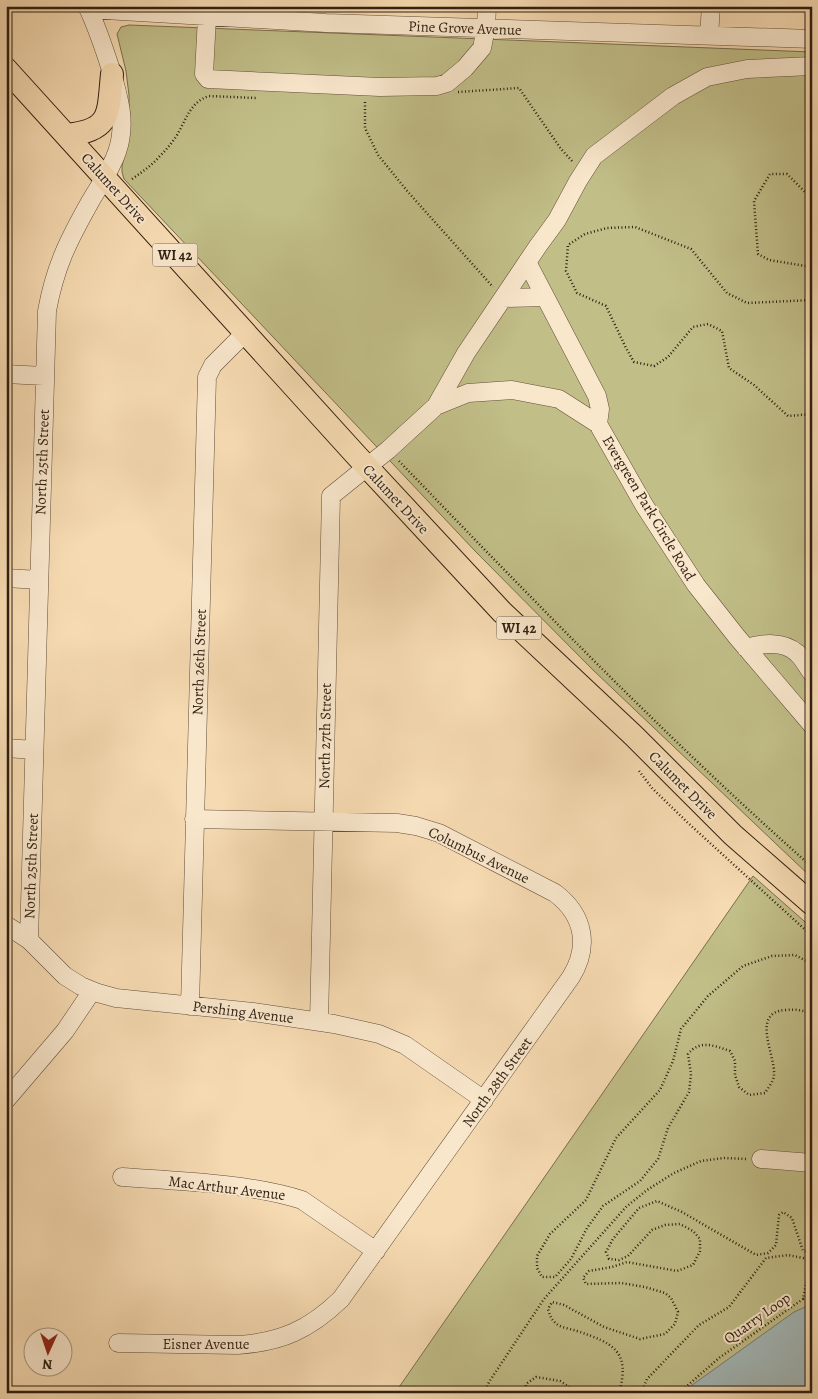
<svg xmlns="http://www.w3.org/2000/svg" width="818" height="1399" viewBox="0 0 818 1399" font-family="Alegreya,serif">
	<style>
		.green { fill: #c1be88; stroke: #786e4c }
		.water { fill: #a2b8b8; stroke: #747b75 }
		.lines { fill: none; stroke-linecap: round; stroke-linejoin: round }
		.minor-casing { stroke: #614e39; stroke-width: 19 }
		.major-casing { stroke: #2f1f11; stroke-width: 24 }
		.path { stroke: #2f1f11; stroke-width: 2.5; stroke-dasharray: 1 2.5; stroke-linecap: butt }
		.minor { stroke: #f9e7cc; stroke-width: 18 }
		.major { stroke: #f6dab1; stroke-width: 22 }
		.labels { text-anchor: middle; stroke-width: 4; stroke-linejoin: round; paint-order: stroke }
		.shield { fill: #f9e7cc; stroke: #6c5b49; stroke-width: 1 }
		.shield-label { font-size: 14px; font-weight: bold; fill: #2f1f11 }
		.street-label { font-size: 15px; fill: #2f1f11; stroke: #f9e7cc }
	</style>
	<rect width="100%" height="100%" fill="#f6dab1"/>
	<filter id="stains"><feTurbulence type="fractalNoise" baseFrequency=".004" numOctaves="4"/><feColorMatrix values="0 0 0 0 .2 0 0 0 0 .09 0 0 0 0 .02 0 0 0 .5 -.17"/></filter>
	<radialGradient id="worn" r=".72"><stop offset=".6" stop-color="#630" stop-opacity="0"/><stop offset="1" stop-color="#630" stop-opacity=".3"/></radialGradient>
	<!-- green -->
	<path class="green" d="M 129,25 L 812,52 L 812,878 L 593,670 L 475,551 L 124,179 L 122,172 L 122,166 L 126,148 L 129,112 L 129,95 L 126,71 L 117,34 L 121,27 Z
		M 753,876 L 812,928 L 812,1393 L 395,1393 Z"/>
	<!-- water -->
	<path class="water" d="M 812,1304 L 812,1393 L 681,1393 L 794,1312 Z"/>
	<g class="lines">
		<!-- minor casing -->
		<g class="minor-casing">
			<path id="minor" d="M 88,9 L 326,23 L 812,39
				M 207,17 L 204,74 L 208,79 L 380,87 L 437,86 L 447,83 L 465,68 L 482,48 L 486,28 L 487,6
				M 709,36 L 711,6
				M 527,262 L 597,396 L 600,409 L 598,424
				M 503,298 L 545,297
				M 6,374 L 44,376
				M 436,406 L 468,393 L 512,390 L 559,399 L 598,424 L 644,505 L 696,585 L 737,637 L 812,725
				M 6,578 L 39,580
				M 746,648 C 762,643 784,641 797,653 C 803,658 807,667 812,673
				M 6,748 L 34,750
				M 6,925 L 29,940 L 65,976 L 81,986 L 98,993 L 116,998 L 253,1012 L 334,1024 L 379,1034 L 405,1045 L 484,1100
				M 29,940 L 47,311 C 55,267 68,241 90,202 C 99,186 111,170 117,152 C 127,123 119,98 111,70 C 104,48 97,27 87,6
				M 190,1006 L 207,377 L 213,365 L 245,333
				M 319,1022 L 331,496 L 388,450 L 436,406 L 466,353 L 538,246 L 557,220 L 578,181 L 594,156 L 673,96 L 707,77 L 747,69 L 812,66
				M 6,1100 L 65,1031 L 92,991
				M 761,1159 L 812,1163
				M 122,1177 C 179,1181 248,1183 302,1200 L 376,1251
				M 118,1343 L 238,1345 C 281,1342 309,1330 341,1299 L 571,977 C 590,946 584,915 555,893 L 439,833 L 416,826 L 397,823 L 194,819"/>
		</g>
		<!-- major casing -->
		<g class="major-casing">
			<path id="major" d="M 6,69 L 356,455 L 502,612 L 634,736 L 733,835 L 812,904
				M 67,135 C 112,130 108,114 112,74"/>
		</g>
		<!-- path -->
		<path class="path" d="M 458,92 L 519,88 L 561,149 L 573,162
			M 365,102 L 365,128 L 378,155 L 408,192 L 493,287
			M 132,179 C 142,172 151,166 159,157 C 166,150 172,143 177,135 C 186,120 190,102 209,96 L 256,98
			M 812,199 L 787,174 L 770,174 L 754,201 L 758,254 L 769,260 L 812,267
			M 812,300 L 747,303 L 727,293 L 691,249 L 635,227 L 607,228 L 585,234 L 568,245 L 566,271 L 577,293 L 606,306 L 626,348 L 634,362 L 654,366 L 668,357 L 693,327 L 708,324 L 722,331 L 729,368 L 754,385 L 788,416 L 812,414
			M 399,461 C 533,600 667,739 812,867
			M 639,771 L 652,788 L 687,822 L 812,936
			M 812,964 L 795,955 L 772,956 L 743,966 L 708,996 L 681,1029 L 673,1061 L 660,1090 L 616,1138 L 586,1200 L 550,1234 L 537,1256 L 537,1268 L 542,1277 L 555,1277 L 571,1259 L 587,1228 L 603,1206 L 640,1181 L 658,1159 L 668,1128 L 689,1092 L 691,1074 L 688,1054 C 700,1039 715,1046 730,1051 L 735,1061 L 735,1075 L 739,1087 L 749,1095 L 765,1093 C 768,1088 773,1082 774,1076 C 776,1055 750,1013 785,1010 C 796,1009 802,1010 812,1014
			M 803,1299 L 812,1294
			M 484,1393 L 489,1382 L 544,1299 L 626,1207 L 647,1190 L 674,1173 L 701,1161 L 724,1158 L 747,1159
			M 525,1393 L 526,1384 L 536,1377 L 560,1381 L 571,1388 L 572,1393
			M 619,1393 C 631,1351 613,1343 577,1331 C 571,1329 563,1328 558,1325 C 552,1321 550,1316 548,1309 L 552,1302 L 564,1305 L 604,1327 L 640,1339 L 665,1334 L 675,1324 L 678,1312 L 671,1298 L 665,1293 L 645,1287 L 621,1283 L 586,1284 L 583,1278 L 589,1271 L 612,1267 L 627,1262 L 677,1271 L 693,1265 L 700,1251 L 700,1239 L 693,1231 L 680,1224 L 665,1225 L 652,1230 L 628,1256 L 619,1260 L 609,1259 L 606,1252 L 613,1239 L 639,1208 L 657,1201 L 682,1212 L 756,1255 L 768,1253 L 776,1245 L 779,1215 L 783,1212 L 792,1218 L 803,1251 L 812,1252
			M 641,1393 L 647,1379 L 699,1325 L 729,1307 L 766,1258 L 788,1255 L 808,1259 L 808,1274 L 803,1299 L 719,1358 L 679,1393"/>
		<!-- minor -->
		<use href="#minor" class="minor"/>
		<!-- major -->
		<use href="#major" class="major"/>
	</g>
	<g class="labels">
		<!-- shield labels -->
		<g class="shield">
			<rect x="152.5" y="243.5" width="45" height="23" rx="4"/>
			<rect x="496.5" y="616.5" width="45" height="23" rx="4"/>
		</g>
		<g class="shield-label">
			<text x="175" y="260">WI 42</text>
			<text x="519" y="633">WI 42</text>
		</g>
		<!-- street labels -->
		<g class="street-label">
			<text transform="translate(465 28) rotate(2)" y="5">Pine Grove Avenue</text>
			<text transform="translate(114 188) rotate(48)" y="5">Calumet Drive</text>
			<text transform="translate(42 462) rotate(-88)" y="5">North 25th Street</text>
			<text transform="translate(396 499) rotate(47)" y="5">Calumet Drive</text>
			<text transform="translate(649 508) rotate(59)" y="5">Evergreen Park Circle Road</text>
			<text transform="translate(199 662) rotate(-88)" y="5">North 26th Street</text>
			<text transform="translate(325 736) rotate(-89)" y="5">North 27th Street</text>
			<text transform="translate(683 785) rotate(45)" y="5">Calumet Drive</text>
			<text transform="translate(479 855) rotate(26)" y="5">Columbus Avenue</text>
			<text transform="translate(31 866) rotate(-88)" y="5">North 25th Street</text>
			<text transform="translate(243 1012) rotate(7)" y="5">Pershing Avenue</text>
			<text transform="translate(497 1082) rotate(-54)" y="5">North 28th Street</text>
			<text transform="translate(227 1188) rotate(7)" y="5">Mac Arthur Avenue</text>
			<text transform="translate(757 1318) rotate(-35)" y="5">Quarry Loop</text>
			<text x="206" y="1349">Eisner Avenue</text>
		</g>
	</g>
	<!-- margin -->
	<rect width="818" height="1399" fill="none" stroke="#f6dab1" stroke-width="25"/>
	<rect x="8" y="8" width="803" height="1384" fill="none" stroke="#2f1f11" stroke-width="2.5"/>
	<rect x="12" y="12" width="793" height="1374" fill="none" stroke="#2f1f11"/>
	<!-- north arrow -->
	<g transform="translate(48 1352) rotate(183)"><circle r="24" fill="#f9e7cc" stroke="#a89781"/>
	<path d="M0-4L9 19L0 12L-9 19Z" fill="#8f2418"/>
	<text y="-8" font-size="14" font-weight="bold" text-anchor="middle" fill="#2f1f11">N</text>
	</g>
	<rect width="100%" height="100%" filter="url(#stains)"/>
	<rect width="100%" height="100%" fill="url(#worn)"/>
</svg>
